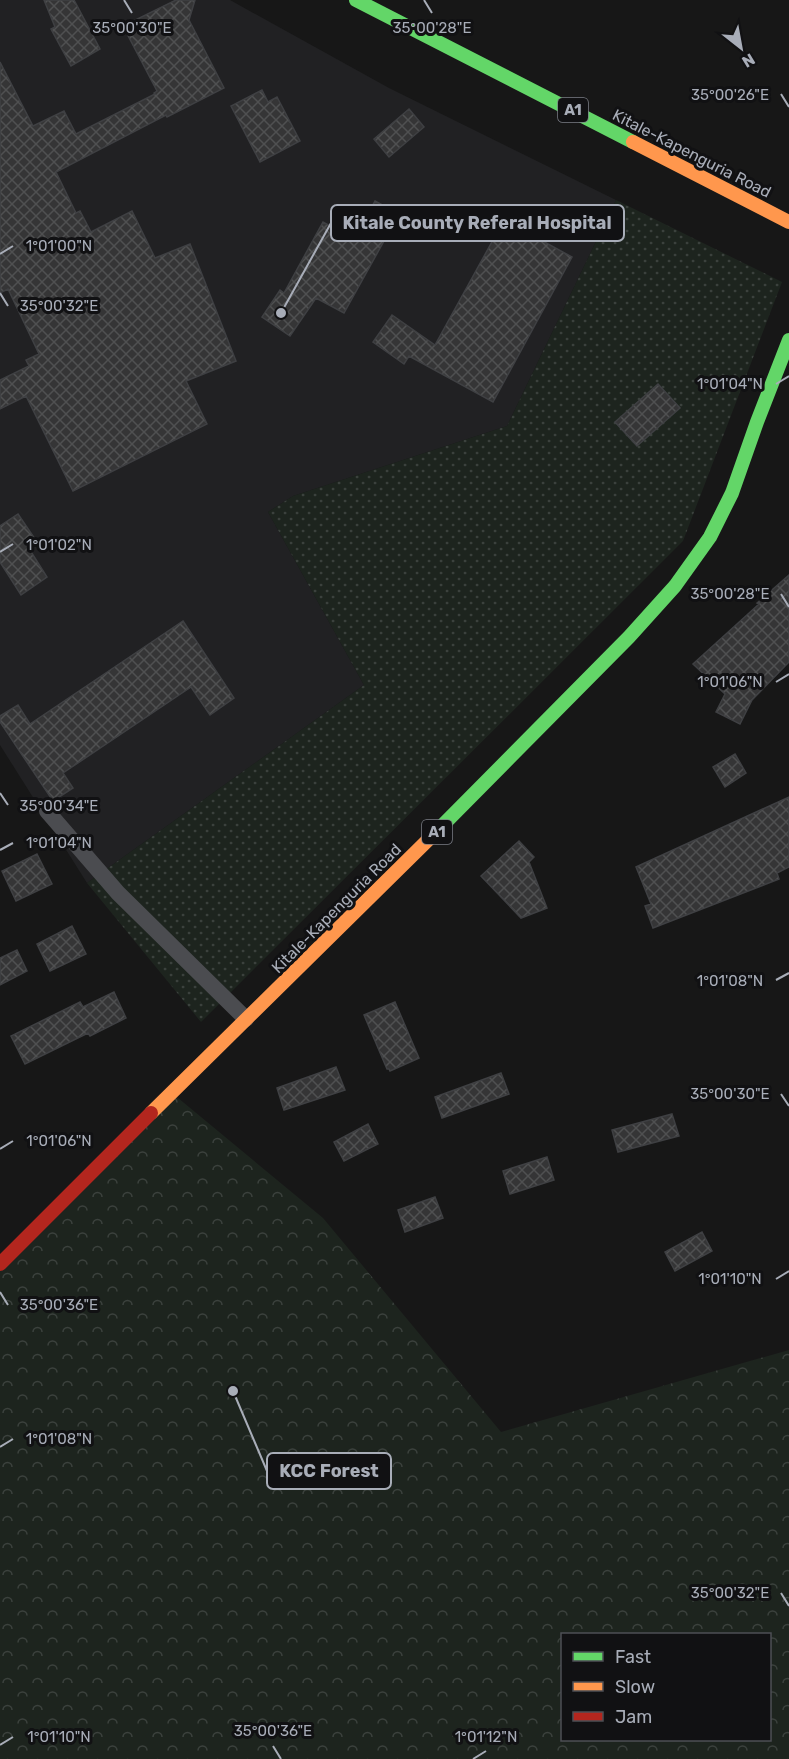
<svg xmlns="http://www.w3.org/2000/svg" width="789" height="1759" viewBox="0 0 789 1759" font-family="Rubik,sans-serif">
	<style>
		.built { fill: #212123 }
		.grass { fill: url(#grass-dots) }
		.forest { fill: url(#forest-crowns); fill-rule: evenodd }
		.building { fill: url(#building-cross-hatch); stroke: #3f4043; stroke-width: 1.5 }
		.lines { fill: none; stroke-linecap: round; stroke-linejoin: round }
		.lane { stroke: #4b4c50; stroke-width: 16 }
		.fast { stroke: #63d668; stroke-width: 14 }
		.slow { stroke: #ff974d; stroke-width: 14 }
		.jam { stroke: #b3261e; stroke-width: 14 }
		.ticks { fill: none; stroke: #a8adb8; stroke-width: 2 }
		.labels { text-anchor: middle; stroke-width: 6; stroke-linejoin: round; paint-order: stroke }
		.shield { fill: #111113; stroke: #7b7e86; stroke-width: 1.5 }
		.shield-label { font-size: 15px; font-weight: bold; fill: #a8adb8 }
		.street-label { font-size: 16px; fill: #a8adb8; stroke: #111113 }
		.ticks-label { font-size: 15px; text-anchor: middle; fill: #a8adb8; stroke: #111113; stroke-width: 6; stroke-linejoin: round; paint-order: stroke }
		.leader { fill: none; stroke: #a8adb8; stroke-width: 2 }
		.callout-dot { fill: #a8adb8; stroke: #111113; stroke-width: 2 }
		.callout { fill: #111113; stroke: #a8adb8; stroke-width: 2 }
		.callout-label { font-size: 18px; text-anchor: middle; font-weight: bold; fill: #a8adb8 }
	</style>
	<defs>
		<pattern id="grass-dots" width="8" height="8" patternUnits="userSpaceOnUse" patternTransform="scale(1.5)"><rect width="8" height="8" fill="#1d241e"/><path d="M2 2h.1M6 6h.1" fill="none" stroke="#3b413d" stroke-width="1.8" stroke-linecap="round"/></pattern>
		<pattern id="forest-crowns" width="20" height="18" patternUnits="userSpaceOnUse" patternTransform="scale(1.5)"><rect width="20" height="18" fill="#1d241e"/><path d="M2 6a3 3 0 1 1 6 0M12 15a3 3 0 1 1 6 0" fill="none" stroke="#3b413d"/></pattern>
		<pattern id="building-cross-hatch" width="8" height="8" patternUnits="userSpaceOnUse" patternTransform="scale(1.5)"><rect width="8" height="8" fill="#353536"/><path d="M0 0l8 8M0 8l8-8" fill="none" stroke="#4f5051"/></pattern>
	</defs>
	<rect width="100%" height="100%" fill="#171717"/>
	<!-- built -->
	<path class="built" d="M 0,0 L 230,0 L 389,88 L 616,200 L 507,426 L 293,496 L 268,512 L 364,685 L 87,883 L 0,745 Z"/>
	<!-- grass -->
	<path class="grass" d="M 616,200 L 782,282 L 683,541 L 201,1022 L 87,883 L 364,685 L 268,512 L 293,496 L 507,426 Z"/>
	<!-- forest -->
	<path class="forest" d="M 172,1093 L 323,1218 L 501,1432 L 789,1350 L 789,1759 L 0,1759 L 0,1267 ZM 562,1634 L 770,1634 L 770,1740 L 562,1740 Z"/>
	<!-- building -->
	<path class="building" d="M 44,0 L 74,0 L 100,49 L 71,66 L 51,29 L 55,27 Z
		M 176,0 L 195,0 L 189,20 L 224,88 L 167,117 L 166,115 L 56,172 L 76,213 L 80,211 L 91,232 L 132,211 L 155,258 L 190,244 L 236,361 L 186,381 L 207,424 L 73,491 L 26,396 L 0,409 L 0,380 L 29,366 L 26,360 L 39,354 L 8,289 L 0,293 L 0,62 L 33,126 L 64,111 L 76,134 L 155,94 L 154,93 L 157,91 L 123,26 Z
		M 262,90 L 268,102 L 277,97 L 300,141 L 260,162 L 231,106 Z
		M 409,109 L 424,127 L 389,157 L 374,139 Z
		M 375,201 L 399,214 L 344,313 L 316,298 L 290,336 L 262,317 L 280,290 L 284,293 L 323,222 L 354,239 Z
		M 504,220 L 572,257 L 493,402 L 409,356 L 404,364 L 373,342 L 392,315 L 435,345 Z
		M 658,384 L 680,408 L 637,446 L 615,422 Z
		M 18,514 L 37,542 L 28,547 L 47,577 L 21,595 L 0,562 L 0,526 Z
		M 789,575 L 789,662 L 752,700 L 740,724 L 716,712 L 725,694 L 693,664 L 759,604 L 757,603 Z
		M 183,621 L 234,698 L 210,715 L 191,687 L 63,773 L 73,788 L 53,801 L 0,722 L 0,716 L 18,705 L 30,724 Z
		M 735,754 L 746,773 L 725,787 L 713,767 Z
		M 789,797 L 789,867 L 777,873 L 779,879 L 653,928 L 645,906 L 651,904 L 636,867 Z
		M 519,841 L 534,857 L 529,862 L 547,908 L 521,918 L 481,876 Z
		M 37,854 L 52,884 L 16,901 L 2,871 Z
		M 72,926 L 86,954 L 50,971 L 37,944 Z
		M 17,950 L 27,971 L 0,985 L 0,958 Z
		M 114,992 L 126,1018 L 90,1036 L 88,1033 L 25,1064 L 11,1036 L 80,1002 L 83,1007 Z
		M 395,1002 L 419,1058 L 390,1071 L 389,1069 L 387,1069 L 364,1015 Z
		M 336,1067 L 345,1090 L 284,1110 L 277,1088 Z
		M 501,1073 L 509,1094 L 442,1118 L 435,1097 Z
		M 672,1114 L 679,1136 L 618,1152 L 612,1130 Z
		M 368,1124 L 378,1144 L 344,1161 L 334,1142 Z
		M 547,1157 L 554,1180 L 510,1194 L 503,1171 Z
		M 435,1197 L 443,1218 L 405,1232 L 398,1210 Z
		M 702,1232 L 712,1251 L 675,1271 L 665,1252 Z"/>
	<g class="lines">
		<!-- lane -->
		<path class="lane" d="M 47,811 L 118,893 L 246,1019"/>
		<!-- fast -->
		<path class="fast" d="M 356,0 L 633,142
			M 432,836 L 629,637 L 675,586 L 710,537 L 732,493 L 757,422 L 789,340"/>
		<!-- slow -->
		<path class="slow" d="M 633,142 L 789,222
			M 151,1113 L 432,836"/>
		<!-- jam -->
		<path class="jam" d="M 0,1264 L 151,1113"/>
	</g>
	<!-- ticks -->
	<path class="ticks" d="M 124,0 L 132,13M 424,0 L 432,13M 781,94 L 789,107M 0,254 L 13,246M 0,293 L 8,306M 776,384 L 789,376M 0,552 L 13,544M 781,594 L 789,607M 776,682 L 789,674M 0,793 L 8,805M 0,850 L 13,843M 776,980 L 789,973M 781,1094 L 789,1106M 0,1149 L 13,1141M 776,1279 L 789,1271M 0,1292 L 8,1305M 0,1447 L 13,1439M 781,1593 L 789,1606M 0,1745 L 13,1737M 273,1746 L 281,1759M 473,1759 L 486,1751"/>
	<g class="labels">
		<!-- shield labels -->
		<g class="shield">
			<rect x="558" y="98" width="30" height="24" rx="4.5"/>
			<rect x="422" y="820" width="30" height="24" rx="4.5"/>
		</g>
		<g class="shield-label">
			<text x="573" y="115">A1</text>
			<text x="437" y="837">A1</text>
		</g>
		<!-- street labels -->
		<g class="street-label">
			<text transform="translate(692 153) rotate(27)" y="6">Kitale-Kapenguria Road</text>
			<text transform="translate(336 908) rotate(-45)" y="6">Kitale-Kapenguria Road</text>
		</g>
	</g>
	<g class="ticks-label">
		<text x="132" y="33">35°00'30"E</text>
		<text x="432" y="33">35°00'28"E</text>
		<text x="730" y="100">35°00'26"E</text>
		<text x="59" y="251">1°01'00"N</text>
		<text x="59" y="311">35°00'32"E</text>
		<text x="730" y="389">1°01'04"N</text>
		<text x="59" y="550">1°01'02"N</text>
		<text x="730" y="599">35°00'28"E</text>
		<text x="730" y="687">1°01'06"N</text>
		<text x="59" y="811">35°00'34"E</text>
		<text x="59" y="848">1°01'04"N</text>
		<text x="730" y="986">1°01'08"N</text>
		<text x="730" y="1099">35°00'30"E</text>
		<text x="59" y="1146">1°01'06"N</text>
		<text x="730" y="1284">1°01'10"N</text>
		<text x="59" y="1310">35°00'36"E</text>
		<text x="59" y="1444">1°01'08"N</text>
		<text x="730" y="1598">35°00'32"E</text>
		<text x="273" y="1736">35°00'36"E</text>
		<text x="486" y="1742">1°01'12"N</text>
		<text x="59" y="1742">1°01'10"N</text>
	</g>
	<!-- callouts -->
	<path class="leader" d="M281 313L331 223M233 1391L267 1471"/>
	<g class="callout-dot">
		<circle cx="281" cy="313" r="6"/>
		<circle cx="233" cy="1391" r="6"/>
	</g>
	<g class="callout">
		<rect x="331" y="205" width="293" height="36" rx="6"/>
		<rect x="267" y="1453" width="124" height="36" rx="6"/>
	</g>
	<g class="callout-label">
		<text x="477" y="229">Kitale County Referal Hospital</text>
		<text x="329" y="1477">KCC Forest</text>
	</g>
	<!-- legend -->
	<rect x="561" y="1633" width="210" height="108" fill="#111113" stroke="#4d4f55" stroke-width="1.5"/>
	<rect x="573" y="1652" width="30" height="9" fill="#63d668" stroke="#4d4f55" stroke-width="1.5"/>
	<text x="615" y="1663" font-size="18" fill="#a8adb8">Fast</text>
	<rect x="573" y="1682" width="30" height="9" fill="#ff974d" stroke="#4d4f55" stroke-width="1.5"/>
	<text x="615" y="1693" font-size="18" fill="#a8adb8">Slow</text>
	<rect x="573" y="1712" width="30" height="9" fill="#b3261e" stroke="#4d4f55" stroke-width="1.5"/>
	<text x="615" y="1723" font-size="18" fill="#a8adb8">Jam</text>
	<!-- north arrow -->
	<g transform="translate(741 48) rotate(149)" stroke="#111113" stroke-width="4.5" paint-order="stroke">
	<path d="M0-4.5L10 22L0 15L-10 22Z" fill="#a8adb8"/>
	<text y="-9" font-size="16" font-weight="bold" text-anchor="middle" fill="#a8adb8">N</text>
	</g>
</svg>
